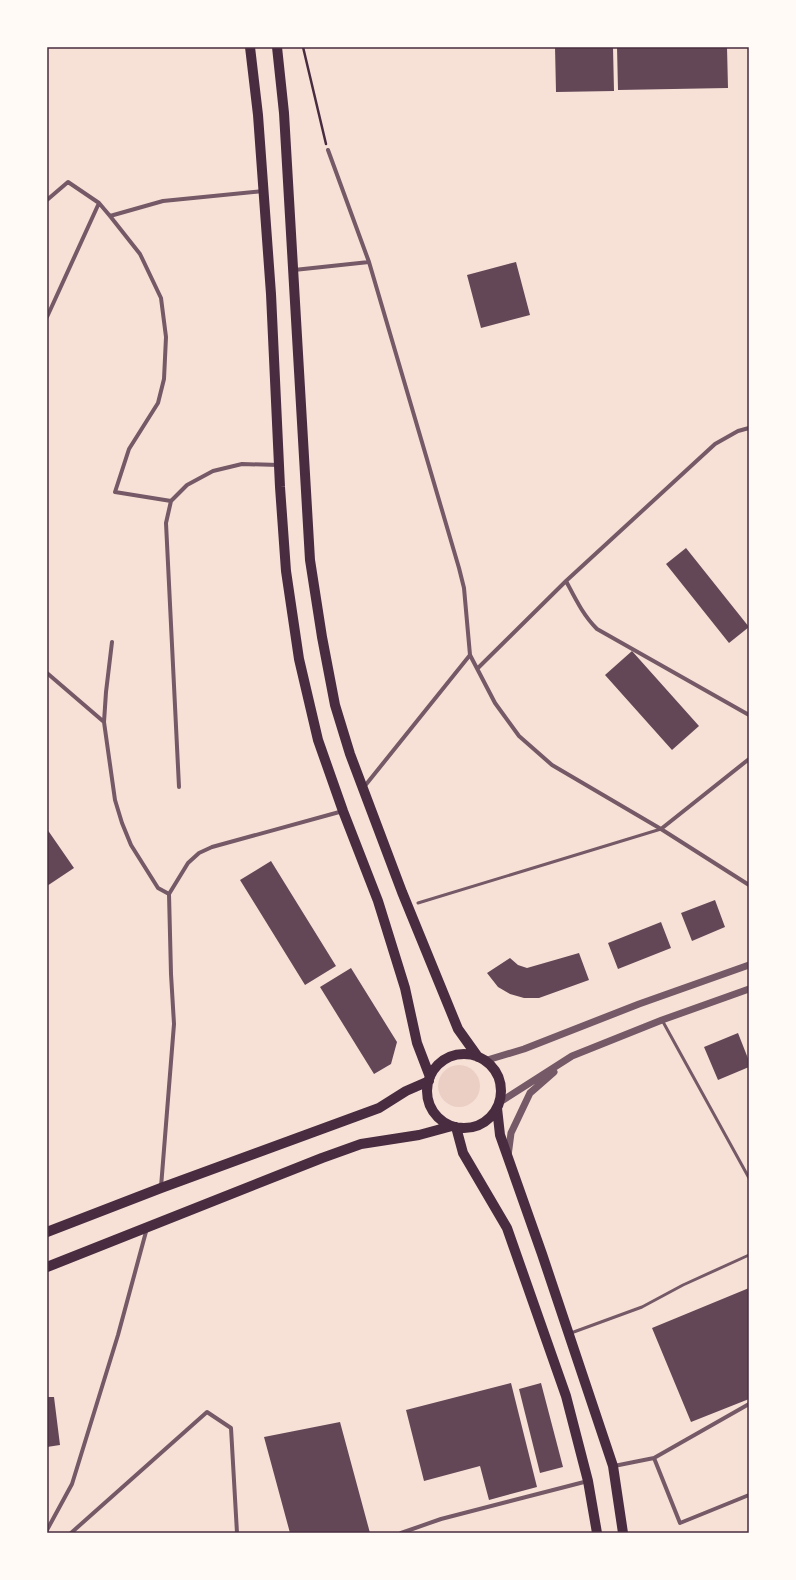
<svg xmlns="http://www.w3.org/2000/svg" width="796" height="1580" viewBox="0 0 796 1580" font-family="'Public Sans',sans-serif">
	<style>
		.green { fill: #ebcfc5 }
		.building { fill: #644757 }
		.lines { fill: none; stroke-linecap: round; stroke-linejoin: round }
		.path { stroke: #4a2c40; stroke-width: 2.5 }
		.service { stroke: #755966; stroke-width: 3 }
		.minor { stroke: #755966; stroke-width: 4 }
		.tertiary { stroke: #755966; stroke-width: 7 }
		.primary { stroke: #4a2c40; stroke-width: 10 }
		.neatline { fill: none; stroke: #4a2c40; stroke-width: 1.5 }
	</style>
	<rect width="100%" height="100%" fill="#f7e1d7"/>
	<!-- green -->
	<path class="green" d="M438 1086a21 21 0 1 1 42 0a21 21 0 1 1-42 0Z"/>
	<!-- building -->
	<path class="building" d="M 555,47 L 613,47 L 614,91 L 556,92 Z
		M 617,47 L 727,47 L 728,88 L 618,90 Z
		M 516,262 L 530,315 L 481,328 L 467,275 Z
		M 686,548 L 749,627 L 729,643 L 666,564 Z
		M 632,651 L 699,726 L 672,750 L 605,675 Z
		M 47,829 L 74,868 L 47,886 Z
		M 271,861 L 336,966 L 305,985 L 240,880 Z
		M 715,900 L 725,927 L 692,941 L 681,913 Z
		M 661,922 L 671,948 L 618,969 L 608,943 Z
		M 579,953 L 589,980 L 539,998 L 524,998 L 510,994 L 498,987 L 487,973 L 510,958 L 518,965 L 527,968 Z
		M 351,968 L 397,1042 L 391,1064 L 374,1074 L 320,987 Z
		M 738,1033 L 749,1061 L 749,1067 L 718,1080 L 704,1047 Z
		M 749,1288 L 749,1399 L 691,1422 L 652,1328 Z
		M 511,1383 L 537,1487 L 489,1500 L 480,1466 L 424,1481 L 406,1410 Z
		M 541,1383 L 563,1467 L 540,1473 L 519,1389 Z
		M 47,1397 L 54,1397 L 60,1445 L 47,1447 Z
		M 340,1422 L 370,1533 L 290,1533 L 264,1437 Z"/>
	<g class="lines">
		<!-- path -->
		<path class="path" d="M 303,47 L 326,144"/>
		<!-- service -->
		<path class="service" d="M 418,903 L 661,829
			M 662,1020 L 749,1178
			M 571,1333 L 642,1307 L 683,1285 L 749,1255"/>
		<!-- minor -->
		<path class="minor" d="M 328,150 L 369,262
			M 47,200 L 68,182 L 99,203 L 110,216 L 140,254 L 161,298 L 166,337 L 164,379 L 158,403 L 129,449 L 115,492 L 171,501
			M 110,216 L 163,201 L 263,191
			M 294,270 L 369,262 L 459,568 L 464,588 L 470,655 L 495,703 L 519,736 L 552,765 L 661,829 L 749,885
			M 47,317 L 99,203
			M 566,581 C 575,598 583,615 597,629 L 749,715
			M 478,668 L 566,581 L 715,444 L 738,431 L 749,428
			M 47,673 L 104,722 L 115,800 L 122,823 L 131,845 L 158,888 L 169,894
			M 104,722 L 106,692 L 112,642
			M 179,787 L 166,523 L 171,501 L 187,485 L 213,471 L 242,464 L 279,465
			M 364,787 L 470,655
			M 661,829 L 749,759
			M 161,1187 L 174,1024 L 171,974 L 169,894 L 188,863 L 199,853 L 212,847 L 343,811
			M 654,1458 L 680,1523 L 749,1495
			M 614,1466 L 654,1458 L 749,1404
			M 47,1530 L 72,1484 L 118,1335 L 147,1228
			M 71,1533 L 207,1412 L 231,1428 L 237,1533
			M 401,1533 L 441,1519 L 588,1481"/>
		<!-- tertiary -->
		<path class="tertiary" d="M 484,1061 L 524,1049 L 639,1004 L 749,965
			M 500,1102 L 572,1056 L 662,1020 L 749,989
			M 508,1156 L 511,1133 L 530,1093 L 554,1072"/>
		<!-- primary -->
		<path class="primary" d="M 250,47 L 258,115 L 271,294 L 280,487 L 286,571 L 299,659 L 318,740 L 343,811 L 378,901 L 405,988 L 417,1043 L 430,1077
			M 277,47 L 284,113 L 310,560 L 322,637 L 335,705 L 350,754 L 402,892 L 458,1029 L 478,1057
			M427 1091a37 37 0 1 1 74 0a37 37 0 1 1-74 0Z
			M 497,1108 L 500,1135 L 542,1254 L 613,1466 L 623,1533
			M 456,1127 L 463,1153 L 507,1228 L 566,1396 L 588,1481 L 597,1533
			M 47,1232 L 161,1188 L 379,1108 L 406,1091 L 429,1081
			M 47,1267 L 322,1158 L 361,1144 L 419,1135 L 452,1126"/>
	</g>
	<!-- border -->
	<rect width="796" height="1580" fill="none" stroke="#fffaf5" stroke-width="96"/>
	<rect x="48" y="48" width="700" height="1484" class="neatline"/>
</svg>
